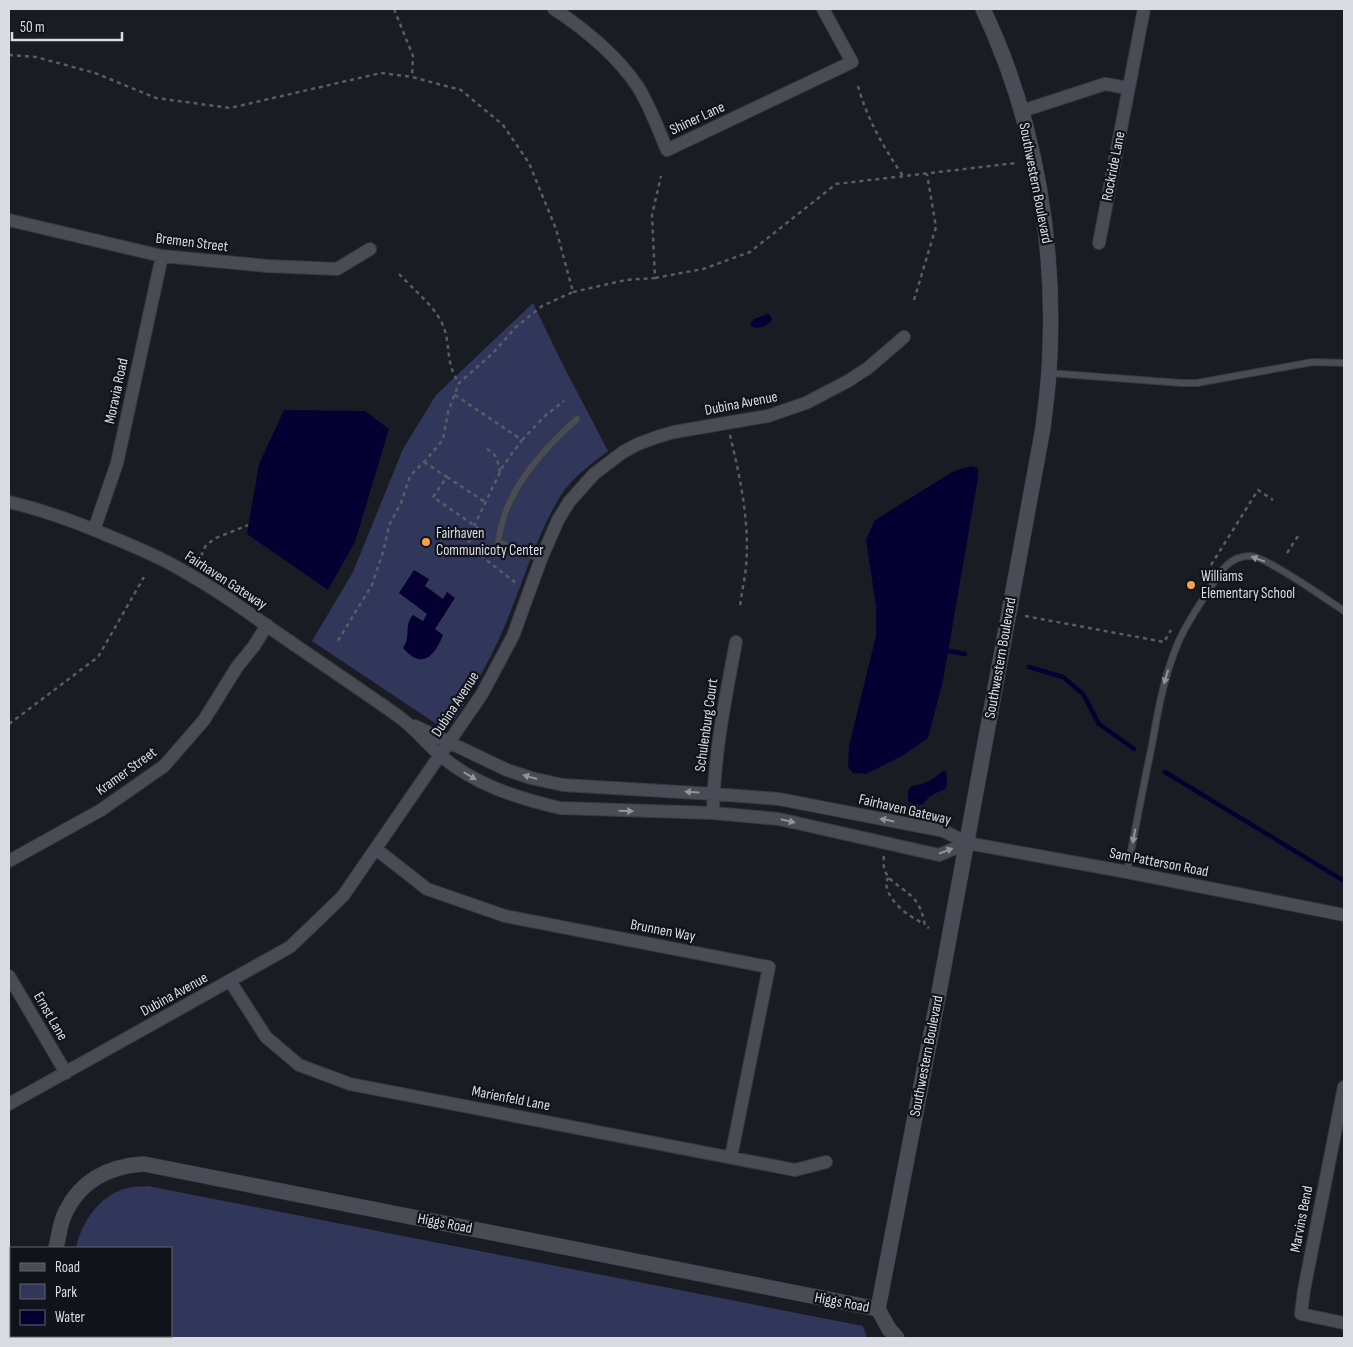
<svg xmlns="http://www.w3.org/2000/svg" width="1353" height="1347" viewBox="0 0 1353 1347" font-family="'Sofia Sans Condensed',sans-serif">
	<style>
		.green { fill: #30375b }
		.water { fill: #050032 }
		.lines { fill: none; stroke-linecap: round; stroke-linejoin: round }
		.stream { stroke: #050032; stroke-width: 4.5 }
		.service-casing { stroke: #383940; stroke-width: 8 }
		.minor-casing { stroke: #383940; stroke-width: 14 }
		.tertiary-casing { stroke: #383940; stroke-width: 16 }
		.path { stroke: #5a5c63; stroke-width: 2.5; stroke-dasharray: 4 4; stroke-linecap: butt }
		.service { stroke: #494b55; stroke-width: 6 }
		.minor { stroke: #494b55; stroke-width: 12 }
		.tertiary { stroke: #494b55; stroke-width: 15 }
		.oneway { fill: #92949c }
		.poi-dot { fill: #f7a149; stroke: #11131b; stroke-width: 2 }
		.labels { text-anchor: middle; stroke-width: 4.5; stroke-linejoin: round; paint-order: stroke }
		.street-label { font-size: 15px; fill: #dbdce2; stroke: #11131b }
		.poi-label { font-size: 15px; fill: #dbdce2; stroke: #11131b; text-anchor: start }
	</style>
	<rect width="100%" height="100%" fill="#1a1c24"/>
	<!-- green -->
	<path class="green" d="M 533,303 L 562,363 L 608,451 C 591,464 573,477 561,495 C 535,537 522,587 502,632 C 489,662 472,691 455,719 L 449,724 L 438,725 L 312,641 L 353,572 L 403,449 L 436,395 Z
		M 148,1186 L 863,1326 L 867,1338 L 56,1338 L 56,1336 L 171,1336 L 171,1248 L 76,1248 C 82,1220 102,1192 132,1187 C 137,1186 143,1187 148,1186 Z"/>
	<!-- water -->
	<path class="water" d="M 767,314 L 770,315 L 772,320 C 768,326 756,331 750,325 L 754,319 Z
		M 284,410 L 365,411 L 389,429 L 355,542 L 328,590 L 247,534 L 259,464 Z
		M 971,466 L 978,468 L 978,478 L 943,681 L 928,738 L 902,756 L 866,774 L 853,773 L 848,767 L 849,746 L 876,636 L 876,606 L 866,540 L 875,520 L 954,471 Z
		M 414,570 L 429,579 L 425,586 L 443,599 L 447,592 L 455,598 L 435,629 L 443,635 C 435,655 423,671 403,648 C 412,635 403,626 413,615 L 423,621 L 427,614 L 399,593 Z
		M 943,771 L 946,771 C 949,795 946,786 931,796 C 927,798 925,802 922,805 L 912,804 L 908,801 C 907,782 913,787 925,783 C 932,780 938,775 943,771 Z"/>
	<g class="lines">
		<!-- stream -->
		<path class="stream" d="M 944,650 L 965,654
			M 1029,667 L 1063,677 L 1083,694 L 1099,724 L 1134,749
			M 1165,772 L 1344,881"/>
		<!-- service casing -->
		<g class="service-casing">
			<path id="service" d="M 1049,373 L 1181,383 L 1197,383 L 1313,362 L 1344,363
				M 541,559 L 498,542 C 500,532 502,521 506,511 C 519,476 549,444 577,419
				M 1127,872 C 1135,830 1143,788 1152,745 C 1158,710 1164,676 1178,643 C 1186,624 1198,607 1209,590 C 1219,574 1228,556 1250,556 C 1265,556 1328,600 1344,611"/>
		</g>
		<!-- minor casing -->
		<g class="minor-casing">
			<path id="minor" d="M 554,9 C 586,30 616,54 638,87 C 650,106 658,129 667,150 L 852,62 L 823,9
				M 1022,111 L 1105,84 L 1128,88
				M 9,220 L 162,256 L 268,266 L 337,269 L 370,249
				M 1099,243 L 1144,9
				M 9,502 C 44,510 76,522 109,536 C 133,546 156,555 178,568 C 211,586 242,608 273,630 C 315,659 357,687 398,716 C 414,727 425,742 440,755 C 473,784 517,798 560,808 L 713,813 L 779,819 L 939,855 L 967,843
				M 94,530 L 117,463 L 162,256
				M 415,726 L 507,770 L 531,778 L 563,785 L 714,794 L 779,799 L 944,831 L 967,843 L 1127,872 L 1344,915
				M 713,813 C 714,755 725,699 736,642
				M 376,849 L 427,889 L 505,916 L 769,967 L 731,1157
				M 9,861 L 101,810 L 164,766 L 204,720 L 237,667 L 254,646 L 267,625
				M 9,976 L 66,1073
				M 230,981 L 266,1037 L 299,1065 L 350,1084 L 795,1170 L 826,1162
				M 1344,1087 L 1304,1290 L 1301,1314 L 1344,1323
				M 9,1104 L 290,947 L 343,896 L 482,694 L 513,636 L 541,559 L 558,520 L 569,502 L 594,474 L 623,452 L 638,444 L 657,437 L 674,432 L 768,416 L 806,403 L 848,381 L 868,368 L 904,337"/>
		</g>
		<!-- tertiary casing -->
		<g class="tertiary-casing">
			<path id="tertiary" d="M 56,1248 C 59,1236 60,1222 66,1211 C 82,1179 110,1166 144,1164 L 878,1309
				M 878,1309 L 940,987 L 1043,428 C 1045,409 1048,390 1049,371 C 1057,247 1036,121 983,9
				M 878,1309 L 889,1329 L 897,1338
				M 35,1338 L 36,1336"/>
		</g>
		<!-- path -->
		<path class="path" d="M 394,9 L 413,56 L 412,77
			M 9,55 L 36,57 L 95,73 L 156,98 L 230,108 L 381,73 L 412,77 L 461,90 L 503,125 L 529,163 L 556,229 L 573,292 L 542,306 L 516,327 L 492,354 L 459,383 L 448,412 L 443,440 L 424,462 L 410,476 L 401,503 L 389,525 L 384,549 L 372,585 L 336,644
			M 858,86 C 867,119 884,148 903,176
			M 399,274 C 412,288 438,309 444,328 C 451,348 445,362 459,383
			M 655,278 L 703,269 L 750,252 L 836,184 L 1016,163
			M 573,292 L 626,280 L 655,278 L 652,215 L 661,176
			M 914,300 L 936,227 L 927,174
			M 455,395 L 522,440 L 503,466 L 474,526
			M 730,435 C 740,477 750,523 746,566 C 745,580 741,594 740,608
			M 522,440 L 546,415 L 564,401
			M 487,449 C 498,455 497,460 500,472
			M 424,462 L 447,477 L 433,497 L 478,528 L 467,545 L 516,583
			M 447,477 L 485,502
			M 1287,553 L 1300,533
			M 201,556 L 206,545 L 216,538 L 248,525
			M 1211,565 L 1258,490 L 1273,500
			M 1025,616 L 1164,642 L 1171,630
			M 9,724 L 98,657 L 144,577
			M 884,856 C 880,882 902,884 915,900 C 921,907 923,916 925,926 L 929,928
			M 889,878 L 886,881 C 886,901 909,917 925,924"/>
		<!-- service -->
		<use href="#service" class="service"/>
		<!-- minor -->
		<use href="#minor" class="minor"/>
		<!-- tertiary -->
		<use href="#tertiary" class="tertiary"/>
	</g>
	<!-- one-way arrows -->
	<defs><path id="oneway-solid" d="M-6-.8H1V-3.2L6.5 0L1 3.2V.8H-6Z" transform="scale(1.25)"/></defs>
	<g class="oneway">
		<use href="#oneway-solid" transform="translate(1258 559) rotate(-160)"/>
		<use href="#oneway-solid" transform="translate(1166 677) rotate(107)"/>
		<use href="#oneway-solid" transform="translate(470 776) rotate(31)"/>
		<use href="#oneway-solid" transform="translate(530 777) rotate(-164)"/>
		<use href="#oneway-solid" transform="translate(692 792) rotate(-177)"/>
		<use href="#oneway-solid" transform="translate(626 811) rotate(2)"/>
		<use href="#oneway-solid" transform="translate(887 820) rotate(-169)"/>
		<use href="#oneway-solid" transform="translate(788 821) rotate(13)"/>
		<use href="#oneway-solid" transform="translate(1134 836) rotate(101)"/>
		<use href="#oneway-solid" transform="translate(946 851) rotate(-21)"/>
	</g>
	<!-- markers -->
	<g class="poi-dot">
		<circle cx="426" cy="542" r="5"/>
		<circle cx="1191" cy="585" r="5"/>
	</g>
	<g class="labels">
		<!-- street labels -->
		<g class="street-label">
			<text transform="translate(697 118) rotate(-25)" y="5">Shiner Lane</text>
			<text transform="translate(1113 166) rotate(-79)" y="5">Rockride Lane</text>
			<text transform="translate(1036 183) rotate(79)" y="5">Southwestern Boulevard</text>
			<text transform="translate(192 242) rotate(7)" y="5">Bremen Street</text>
			<text transform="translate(116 391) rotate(-78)" y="5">Moravia Road</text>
			<text transform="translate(741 403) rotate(-11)" y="5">Dubina Avenue</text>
			<text transform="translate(226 580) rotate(33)" y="5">Fairhaven Gateway</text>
			<text transform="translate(1000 658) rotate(-80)" y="5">Southwestern Boulevard</text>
			<text transform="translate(455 704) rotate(-57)" y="5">Dubina Avenue</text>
			<text transform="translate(706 725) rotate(-82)" y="5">Schulenburg Court</text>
			<text transform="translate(126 771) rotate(-36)" y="5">Kramer Street</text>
			<text transform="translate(905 809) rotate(13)" y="5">Fairhaven Gateway</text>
			<text transform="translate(1159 862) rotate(11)" y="5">Sam Patterson Road</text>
			<text transform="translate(663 930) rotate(11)" y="5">Brunnen Way</text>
			<text transform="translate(174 994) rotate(-29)" y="5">Dubina Avenue</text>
			<text transform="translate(51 1016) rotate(60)" y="5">Ernst Lane</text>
			<text transform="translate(926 1056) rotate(-79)" y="5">Southwestern Boulevard</text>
			<text transform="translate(511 1098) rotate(11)" y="5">Marienfeld Lane</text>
			<text transform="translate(1301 1219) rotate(-79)" y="5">Marvins Bend</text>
			<text transform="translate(445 1223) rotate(11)" y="5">Higgs Road</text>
			<text transform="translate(842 1302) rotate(11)" y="5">Higgs Road</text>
		</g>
		<!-- poi labels -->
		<g class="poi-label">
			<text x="436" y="538">Fairhaven<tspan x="436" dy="17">Communicoty Center</tspan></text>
			<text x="1201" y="581">Williams<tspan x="1201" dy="17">Elementary School</tspan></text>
		</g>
	</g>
	<!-- border -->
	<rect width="1353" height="1347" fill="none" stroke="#dbdce2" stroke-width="20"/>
	<!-- legend -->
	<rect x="10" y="1247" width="162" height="90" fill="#11131b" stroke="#62636b"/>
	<rect x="20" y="1263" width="25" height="8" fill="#494b55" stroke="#62636b"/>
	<text x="55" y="1272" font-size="15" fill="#dbdce2">Road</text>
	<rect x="20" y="1284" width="25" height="15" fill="#30375b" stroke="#62636b"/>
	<text x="55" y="1297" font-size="15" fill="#dbdce2">Park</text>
	<rect x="20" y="1310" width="25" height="15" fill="#050032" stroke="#62636b"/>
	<text x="55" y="1322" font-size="15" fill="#dbdce2">Water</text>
	<!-- scale -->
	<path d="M12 32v8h110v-8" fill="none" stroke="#dbdce2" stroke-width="2.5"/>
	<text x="20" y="32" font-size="15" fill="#dbdce2" stroke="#11131b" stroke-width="4" paint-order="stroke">50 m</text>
</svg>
